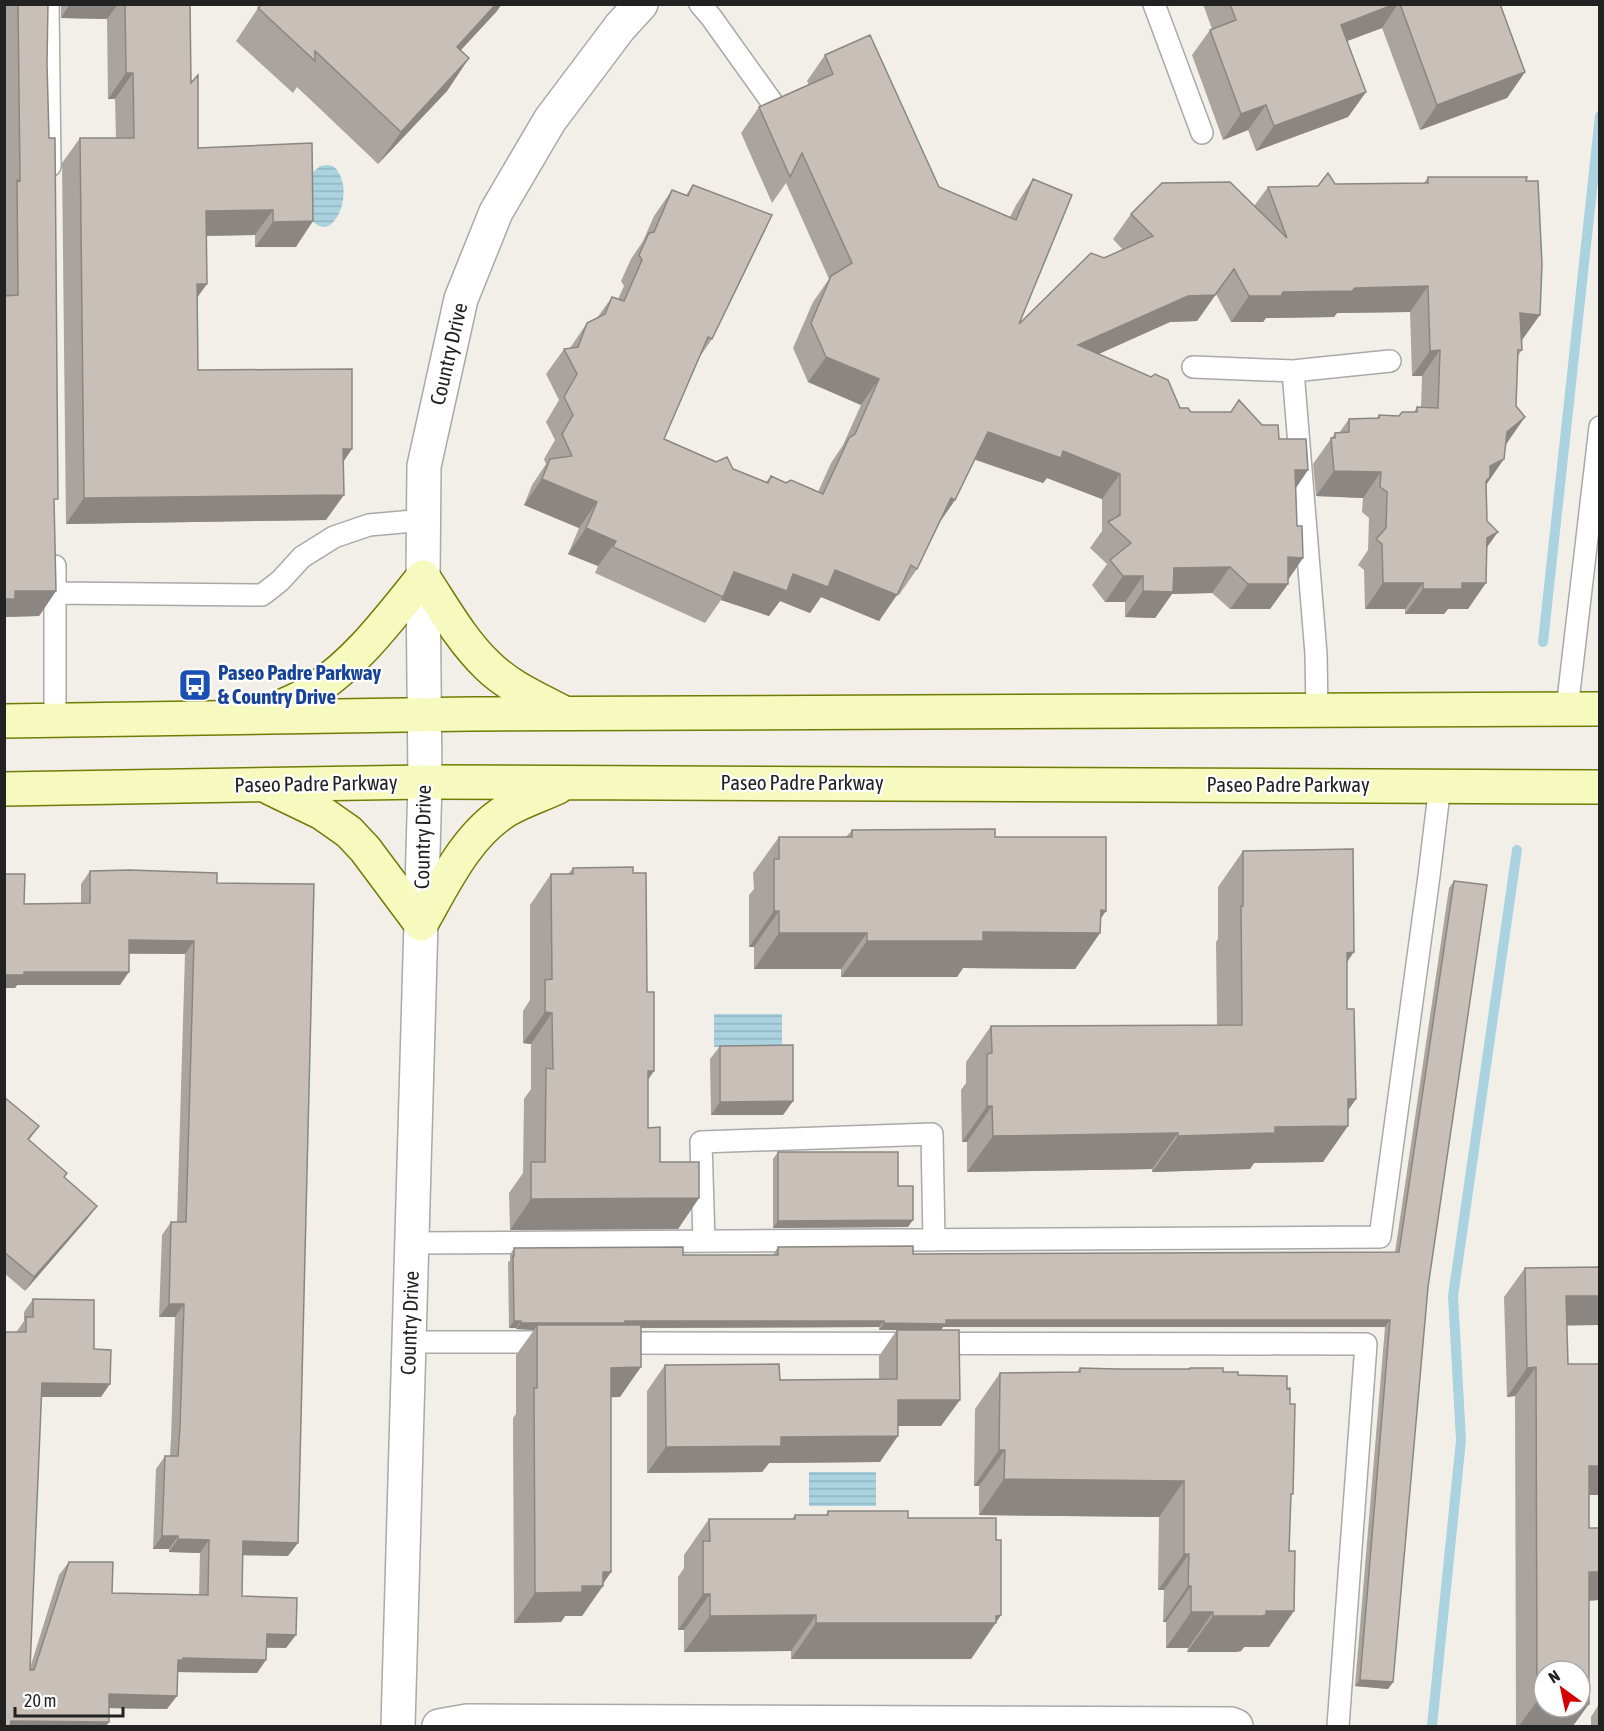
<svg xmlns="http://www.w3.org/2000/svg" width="1604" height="1731" viewBox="0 0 1604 1731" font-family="'Asap Condensed',sans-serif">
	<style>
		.water { fill: url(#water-rules) }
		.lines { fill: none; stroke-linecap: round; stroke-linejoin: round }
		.stream { stroke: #aad3df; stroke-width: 10 }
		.service-casing { stroke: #a9a9a9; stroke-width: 24 }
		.minor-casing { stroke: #a9a9a9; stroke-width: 36 }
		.secondary-casing { stroke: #707d05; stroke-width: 36 }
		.service { stroke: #fff; stroke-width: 21 }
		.minor { stroke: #fff; stroke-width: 33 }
		.secondary { stroke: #f7fabf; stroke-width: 33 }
		.wall { fill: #aba49e }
		.shaded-wall { fill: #8b8681 }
		.building { fill: #c7bfb8; stroke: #8b8681; stroke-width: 1.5 }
		.labels { text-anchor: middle; stroke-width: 4.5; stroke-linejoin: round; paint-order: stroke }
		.street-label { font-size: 21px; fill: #222; stroke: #fff }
		.transit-label { font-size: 21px; font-weight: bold; fill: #164399; stroke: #fff; text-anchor: start }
	</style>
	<defs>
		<pattern id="water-rules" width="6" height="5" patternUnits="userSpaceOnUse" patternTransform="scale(1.5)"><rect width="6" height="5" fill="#aad3df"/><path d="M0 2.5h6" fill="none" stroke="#92b5bf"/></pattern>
	</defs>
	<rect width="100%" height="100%" fill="#f2efe9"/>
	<!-- water -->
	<path class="water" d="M 327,165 L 333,166 C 358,186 334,249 311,219 L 313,200 L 313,172 L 320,166 Z
		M 714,1014 L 782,1014 L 782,1048 L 714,1047 Z
		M 809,1472 L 876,1472 L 876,1506 L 809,1506 Z"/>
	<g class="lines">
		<!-- stream -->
		<path class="stream" d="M 1543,642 L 1600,116
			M 1432,1726 L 1461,1440 L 1453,1296 L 1517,850"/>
		<!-- service casing -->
		<g class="service-casing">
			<path id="service" d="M 48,4 L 50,166
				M 700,4 L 711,17 L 774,105
				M 1154,4 L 1202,133
				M 1193,367 L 1293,371 L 1316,654 L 1317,711
				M 1293,371 L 1390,361
				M 55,566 L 55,720
				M 55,593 L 262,595 L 280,581 L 302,557 L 334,537 L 369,525 L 424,520
				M 1567,709 L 1600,427
				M 704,1241 L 701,1142 L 932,1134 L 934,1240
				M 412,1243 L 1380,1237 L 1429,876 L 1440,785
				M 409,1342 L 553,1342
				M 614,1343 L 1366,1344 L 1338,1726"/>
		</g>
		<!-- minor casing -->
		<g class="minor-casing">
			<path id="minor" d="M 398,1726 L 425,782 L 423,577 L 424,466 L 461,299 L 496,212 L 550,120 L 620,27 L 641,4
				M 439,1726 L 467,1721 L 1231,1724 L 1236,1726"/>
		</g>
		<!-- secondary casing -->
		<g class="secondary-casing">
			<path id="secondary" d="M 267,713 C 283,705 303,699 317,688 C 360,659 390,617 423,577 C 443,607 461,640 487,665 C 508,686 536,698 562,712
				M 4,721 L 471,714 L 1600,709
				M 270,788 L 322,813 L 349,832 L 365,849 L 421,924 C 444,884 466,835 507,810 C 522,801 541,795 558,787
				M 4,789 L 425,782 L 1600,787"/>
		</g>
		<!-- service -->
		<use href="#service" class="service"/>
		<!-- minor -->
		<use href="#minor" class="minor"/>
		<!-- secondary -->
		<use href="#secondary" class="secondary"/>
	</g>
	<!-- wall -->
	<path class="wall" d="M 4,4 L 48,4 L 47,63 L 54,505 L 56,591 L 39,616 L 4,617 Z
		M 61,4 L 190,4 L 191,83 L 198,148 L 312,143 L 296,247 L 255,247 L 255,235 L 207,236 L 198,298 L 198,370 L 352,449 L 343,462 L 326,520 L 66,524 L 62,163 L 80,138 L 116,138 L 115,99 L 108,99 L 107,19 L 61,18 Z
		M 1203,4 L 1500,4 L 1525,72 L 1507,98 L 1420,130 L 1382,28 L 1347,41 L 1366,92 L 1348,117 L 1256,151 L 1248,130 L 1223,140 L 1192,55 L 1210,30 L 1212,29 Z
		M 258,8 L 497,11 L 461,50 L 469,58 L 447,91 L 378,164 L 297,87 L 293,93 L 236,41 Z
		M 825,55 L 939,187 L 1010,217 L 1016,205 L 1033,179 L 1019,324 L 1104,258 L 1123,250 L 1113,239 L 1131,214 L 1254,206 L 1268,187 L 1318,186 L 1335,184 L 1424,183 L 1428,177 L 1526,181 L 1522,350 L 1518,356 L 1507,443 L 1486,485 L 1487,547 L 1468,609 L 1448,609 L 1444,614 L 1405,614 L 1405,609 L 1365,609 L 1364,570 L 1358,565 L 1368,550 L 1369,518 L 1362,512 L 1363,498 L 1316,496 L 1313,464 L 1335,433 L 1339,433 L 1349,419 L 1377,418 L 1379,415 L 1399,416 L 1414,412 L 1417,407 L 1421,408 L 1422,376 L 1412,376 L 1410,312 L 1337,313 L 1334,317 L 1266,318 L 1263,322 L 1231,322 L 1216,294 L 1197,321 L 1170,322 L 1098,354 L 1180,408 L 1191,412 L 1262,425 L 1279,439 L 1308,470 L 1296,488 L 1297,526 L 1303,558 L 1288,580 L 1288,584 L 1270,609 L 1230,609 L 1212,593 L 1172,594 L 1155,618 L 1125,617 L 1125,602 L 1105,602 L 1092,585 L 1107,564 L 1090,548 L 1102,531 L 1102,499 L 1047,478 L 1043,483 L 975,459 L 955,500 L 939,523 L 917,569 L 899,595 L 897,594 L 879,621 L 821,597 L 810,613 L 780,601 L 769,616 L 721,600 L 705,623 L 595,573 L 598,566 L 568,554 L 579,528 L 524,505 L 532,485 L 546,464 L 544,459 L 555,440 L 546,422 L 559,400 L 546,374 L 564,349 L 570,348 L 587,323 L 597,318 L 612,297 L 618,299 L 624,286 L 621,281 L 631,259 L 643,241 L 654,216 L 672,190 L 686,195 L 693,185 L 712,339 L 699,358 L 664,439 L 766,482 L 771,476 L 786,483 L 818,492 L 831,463 L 843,445 L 861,405 L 808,382 L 793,348 L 813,302 L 829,279 L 786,183 L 772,203 L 741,133 L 759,107 L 809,85 L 807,81 Z
		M 852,830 L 995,837 L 1106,911 L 1101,918 L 1100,933 L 1075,969 L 963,968 L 957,977 L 841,977 L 841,969 L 754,969 L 754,947 L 749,947 L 749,895 L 754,889 L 753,873 L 779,837 L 846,837 Z
		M 1243,851 L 1347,963 L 1347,1009 L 1356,1099 L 1348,1110 L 1323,1162 L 1254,1163 L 1250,1169 L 1185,1171 L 1152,1172 L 1152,1169 L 967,1172 L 967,1142 L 962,1142 L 961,1090 L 966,1083 L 966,1062 L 991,1026 L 1217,1025 L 1216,942 L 1218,939 L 1218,887 Z
		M 573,868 L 633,873 L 647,992 L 648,1128 L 660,1162 L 699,1198 L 678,1229 L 510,1230 L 509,1193 L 523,1173 L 524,1099 L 531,1089 L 531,1044 L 523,1043 L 523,1011 L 530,1000 L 530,905 L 551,874 L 568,874 Z
		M 90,871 L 217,883 L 288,1556 L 243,1555 L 242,1596 L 286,1648 L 267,1648 L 257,1673 L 177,1672 L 167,1709 L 109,1708 L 109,1722 L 106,1726 L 4,1726 L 17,1331 L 24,1321 L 24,1312 L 33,1299 L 94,1349 L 101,1397 L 41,1397 L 30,1668 L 59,1575 L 69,1562 L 112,1593 L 199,1595 L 200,1553 L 169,1552 L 169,1549 L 153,1549 L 156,1469 L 165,1456 L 170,1456 L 171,1439 L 175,1317 L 159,1317 L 162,1235 L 171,1222 L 177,1222 L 185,954 L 129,954 L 120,985 L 17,985 L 15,988 L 4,988 L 4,874 L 24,904 L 81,903 L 81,884 Z
		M 1454,881 L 1428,1287 L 1393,1682 L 1388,1689 L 1355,1686 L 1385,1327 L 943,1327 L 941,1330 L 941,1426 L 898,1426 L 880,1462 L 769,1463 L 762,1472 L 647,1473 L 647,1391 L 665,1365 L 780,1380 L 879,1379 L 879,1356 L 897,1330 L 879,1330 L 879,1327 L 641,1328 L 620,1397 L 611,1397 L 611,1572 L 582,1616 L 565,1616 L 561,1622 L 514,1623 L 513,1418 L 516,1414 L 516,1355 L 534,1330 L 516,1329 L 516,1328 L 509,1328 L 508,1262 L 510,1261 L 510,1255 L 514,1248 L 683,1255 L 773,1255 L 778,1247 L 913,1254 L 1395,1252 L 1449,888 Z
		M 720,1046 L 793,1101 L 783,1115 L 711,1115 L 710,1059 Z
		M 4,1097 L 39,1126 L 29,1140 L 64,1177 L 97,1206 L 87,1219 L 25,1291 L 4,1273 Z
		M 778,1152 L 898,1186 L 908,1227 L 773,1228 L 773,1159 Z
		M 1525,1268 L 1567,1326 L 1568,1364 L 1599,1364 L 1599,1495 L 1589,1495 L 1589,1528 L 1599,1600 L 1589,1601 L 1573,1726 L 1516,1726 L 1515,1396 L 1507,1397 L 1504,1297 Z
		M 1080,1368 L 1117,1369 L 1190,1369 L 1190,1368 L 1238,1375 L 1287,1389 L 1290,1404 L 1291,1498 L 1269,1647 L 1244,1647 L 1241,1651 L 1236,1652 L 1187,1652 L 1188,1648 L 1166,1648 L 1166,1622 L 1163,1622 L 1164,1590 L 1158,1590 L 1159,1517 L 979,1515 L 979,1486 L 974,1486 L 975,1409 L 1000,1373 L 1077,1372 Z
		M 828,1511 L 908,1518 L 996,1540 L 1001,1615 L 971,1659 L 791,1659 L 791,1651 L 684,1652 L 684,1630 L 678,1630 L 678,1577 L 684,1568 L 684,1555 L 709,1519 L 792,1519 L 795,1515 L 826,1515 Z
		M 1599,1704 L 1599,1726 L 1591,1726 L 1591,1717 Z"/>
	<!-- shaded-wall -->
	<path class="shaded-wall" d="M 70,4 L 118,4 L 107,19 L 61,18 Z
		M 496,4 L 502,4 L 497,11 L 434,79 L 457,47 Z
		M 1395,4 L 1398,4 L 1382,28 L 1323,50 L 1341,25 Z
		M 469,58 L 447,91 L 378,164 L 401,132 Z
		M 1525,72 L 1507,98 L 1420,130 L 1437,105 Z
		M 126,73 L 133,73 L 115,99 L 108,99 Z
		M 1366,92 L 1348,117 L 1256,151 L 1274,126 Z
		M 1266,105 L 1248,130 L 1223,140 L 1241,114 Z
		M 273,210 L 255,235 L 188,236 L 206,211 Z
		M 313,221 L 296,247 L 255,247 L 273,222 Z
		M 1234,269 L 1197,321 L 1170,322 L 1061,371 L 1078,345 Z
		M 197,284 L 207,284 L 189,309 Z
		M 1428,286 L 1410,312 L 1337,313 L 1334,317 L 1266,318 L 1263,322 L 1231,322 L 1249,296 L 1283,292 L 1355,288 Z
		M 1520,313 L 1540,315 L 1522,340 L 1502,339 Z
		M 1440,350 L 1422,376 L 1412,376 L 1430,351 Z
		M 826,357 L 879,379 L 861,405 L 808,382 Z
		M 1525,417 L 1507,443 L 1489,457 L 1507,432 Z
		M 988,432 L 1063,451 L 1120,474 L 1102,499 L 1047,478 L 1043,483 L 970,458 Z
		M 343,449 L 352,449 L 334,475 Z
		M 1504,459 L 1486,485 L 1468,506 L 1490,466 Z
		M 1295,470 L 1308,470 L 1290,496 Z
		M 1334,471 L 1381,472 L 1363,498 L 1316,496 Z
		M 542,479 L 597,502 L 579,528 L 524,505 Z
		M 344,495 L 326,520 L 66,524 L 84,498 Z
		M 951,498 L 955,500 L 937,526 Z
		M 586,528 L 616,541 L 598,566 L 568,554 Z
		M 1498,532 L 1480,557 L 1487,538 Z
		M 1288,557 L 1303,558 L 1285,584 L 1288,584 L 1270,609 L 1230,609 L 1248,584 Z
		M 1230,567 L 1212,593 L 1172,594 L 1155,618 L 1125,617 L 1143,591 L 1174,568 Z
		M 835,570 L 897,595 L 879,621 L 821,597 L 810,613 L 780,601 L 769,616 L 721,600 L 734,572 L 793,574 Z
		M 1123,576 L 1143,576 L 1125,602 L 1105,602 Z
		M 1383,583 L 1423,583 L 1405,609 L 1365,609 Z
		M 1462,583 L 1486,583 L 1468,609 L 1448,609 L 1444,614 L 1405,614 L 1423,589 Z
		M 15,591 L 56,591 L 39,616 L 4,617 L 4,599 Z
		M 1101,910 L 1106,911 L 1090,933 L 1100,933 L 1075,969 L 963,968 L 957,977 L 841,977 L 867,941 L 983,932 Z
		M 774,911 L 779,911 L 754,947 L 749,947 Z
		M 779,933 L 867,933 L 841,969 L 754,969 Z
		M 129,940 L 194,941 L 185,954 L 120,953 Z
		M 1354,952 L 1329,988 L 1347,953 Z
		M 24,972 L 129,972 L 120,985 L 17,985 L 15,988 L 4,988 L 4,975 Z
		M 545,1012 L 552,1013 L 531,1044 L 523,1043 Z
		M 648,1071 L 654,1071 L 633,1102 Z
		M 1348,1099 L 1356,1099 L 1336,1127 L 1348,1126 L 1323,1162 L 1254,1163 L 1250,1169 L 1152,1172 L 1178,1136 L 1275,1127 Z
		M 793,1101 L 783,1115 L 711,1115 L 720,1102 Z
		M 987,1106 L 992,1106 L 967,1142 L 962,1142 Z
		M 1178,1133 L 1152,1169 L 967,1172 L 993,1136 Z
		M 699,1198 L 678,1229 L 510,1230 L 531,1199 Z
		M 97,1206 L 87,1219 L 25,1291 L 34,1277 Z
		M 913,1220 L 908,1227 L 773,1228 L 778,1221 Z
		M 1566,1296 L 1599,1296 L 1599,1325 L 1545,1326 Z
		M 169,1304 L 184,1304 L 175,1317 L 159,1317 Z
		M 946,1320 L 1390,1320 L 1385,1327 L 943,1327 L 941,1330 L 879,1330 L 884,1323 Z
		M 514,1321 L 521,1321 L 516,1328 L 509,1328 Z
		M 625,1321 L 884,1321 L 879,1327 L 621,1328 L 537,1325 L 534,1330 L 516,1329 L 521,1323 Z
		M 641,1367 L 620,1397 L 590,1398 L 611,1368 Z
		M 1536,1367 L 1515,1396 L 1507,1397 L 1527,1368 Z
		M 42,1383 L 110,1384 L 101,1397 L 32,1397 Z
		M 898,1400 L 960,1400 L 941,1426 L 880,1426 Z
		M 898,1436 L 880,1462 L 769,1463 L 762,1472 L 647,1473 L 666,1447 L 781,1437 Z
		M 999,1450 L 1005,1450 L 979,1486 L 974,1486 Z
		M 1589,1466 L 1599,1466 L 1599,1495 L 1568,1495 Z
		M 1004,1479 L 1184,1481 L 1159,1517 L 979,1515 Z
		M 162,1536 L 178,1536 L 169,1549 L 153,1549 Z
		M 178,1539 L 209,1540 L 200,1553 L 169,1552 Z
		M 243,1541 L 298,1543 L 288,1556 L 234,1555 Z
		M 1184,1554 L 1189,1554 L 1164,1590 L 1158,1590 Z
		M 603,1572 L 611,1572 L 601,1586 L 603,1586 L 582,1616 L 565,1616 L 561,1622 L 514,1623 L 535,1593 L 582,1586 Z
		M 1589,1572 L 1599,1572 L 1599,1600 L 1568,1601 Z
		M 1188,1586 L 1191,1586 L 1166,1622 L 1163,1622 Z
		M 703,1594 L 710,1594 L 684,1630 L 678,1630 Z
		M 1266,1611 L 1294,1611 L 1269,1647 L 1244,1647 L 1241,1651 L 1236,1652 L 1187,1652 L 1213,1616 Z
		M 1191,1612 L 1213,1612 L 1188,1648 L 1166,1648 Z
		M 816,1615 L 791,1651 L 684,1652 L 710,1616 Z
		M 1001,1615 L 971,1659 L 791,1659 L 816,1623 Z
		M 267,1634 L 296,1635 L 286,1648 L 258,1647 Z
		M 183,1658 L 266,1660 L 257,1673 L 175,1672 L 178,1660 Z
		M 1360,1680 L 1393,1682 L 1388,1689 L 1355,1686 Z
		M 109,1694 L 177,1696 L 167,1709 L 100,1708 Z
		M 1537,1701 L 1544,1701 L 1544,1707 L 1580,1707 L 1580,1703 L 1589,1704 L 1573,1726 L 1519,1726 Z
		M 11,1721 L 109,1722 L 106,1726 L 7,1726 Z"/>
	<!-- building -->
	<path class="building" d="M 18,4 L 48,4 L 47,63 L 49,138 L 55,138 L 58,499 L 54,499 L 56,591 L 15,591 L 15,599 L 4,599 L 4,296 L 18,295 L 17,180 L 20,181 Z
		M 125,4 L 190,4 L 191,83 L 198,75 L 198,148 L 312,143 L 313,221 L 273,222 L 273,210 L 206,211 L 207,284 L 197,284 L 198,370 L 352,369 L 352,449 L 343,449 L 344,495 L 84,498 L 80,138 L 134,138 L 133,73 L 126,73 Z
		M 262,4 L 496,4 L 457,47 L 469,58 L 401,132 L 315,51 L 315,61 L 258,8 Z
		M 1230,4 L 1395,4 L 1341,25 L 1366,92 L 1274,126 L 1266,105 L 1241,114 L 1210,30 L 1236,20 Z
		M 1400,4 L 1500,4 L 1525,72 L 1437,105 Z
		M 870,35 L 939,187 L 1016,220 L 1033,179 L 1072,195 L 1019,324 L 1091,253 L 1104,258 L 1153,236 L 1131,214 L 1162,183 L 1230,182 L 1287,238 L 1268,187 L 1318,186 L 1328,173 L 1335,184 L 1428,183 L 1428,177 L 1527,177 L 1526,181 L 1538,181 L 1542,264 L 1540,315 L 1520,313 L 1522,350 L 1518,350 L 1516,406 L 1525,417 L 1507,432 L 1504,459 L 1490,466 L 1490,477 L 1486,481 L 1487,521 L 1498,532 L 1487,538 L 1486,583 L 1462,583 L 1462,589 L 1423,589 L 1423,583 L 1383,583 L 1382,544 L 1376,539 L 1386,528 L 1387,492 L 1380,487 L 1381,472 L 1334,471 L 1331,438 L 1335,438 L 1335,433 L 1349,432 L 1349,419 L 1379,418 L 1379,415 L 1399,416 L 1402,412 L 1417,412 L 1417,407 L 1438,408 L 1440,350 L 1430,351 L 1428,286 L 1355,288 L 1352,291 L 1283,292 L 1281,296 L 1249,296 L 1234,269 L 1215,295 L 1188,296 L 1078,345 L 1151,377 L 1155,374 L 1168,380 L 1180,408 L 1188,408 L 1191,412 L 1231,412 L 1239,400 L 1262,425 L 1278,425 L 1279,439 L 1306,439 L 1308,470 L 1295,470 L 1297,526 L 1302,526 L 1303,558 L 1288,557 L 1288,584 L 1248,584 L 1230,567 L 1174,568 L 1173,592 L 1143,591 L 1143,576 L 1123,576 L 1110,560 L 1131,543 L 1108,522 L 1120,515 L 1120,474 L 1063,451 L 1061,458 L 988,432 L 955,500 L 951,498 L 917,569 L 911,565 L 897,595 L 835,570 L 828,587 L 793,574 L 787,591 L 734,572 L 723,597 L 613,547 L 616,541 L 586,528 L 597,502 L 542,479 L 550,459 L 572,456 L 562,434 L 573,415 L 564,397 L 577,374 L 564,349 L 578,347 L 587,323 L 605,314 L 612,297 L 624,301 L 642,260 L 639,255 L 649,233 L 654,232 L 672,190 L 688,196 L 693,185 L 772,215 L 712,339 L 708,337 L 664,439 L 716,462 L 727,457 L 733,469 L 768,483 L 771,476 L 786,483 L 791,480 L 823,494 L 849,438 L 855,434 L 879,379 L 826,357 L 811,323 L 831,276 L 852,263 L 802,153 L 790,177 L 759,107 L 833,74 L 825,55 Z
		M 995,829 L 995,837 L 1106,837 L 1106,911 L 1101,910 L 1100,933 L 983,932 L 983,941 L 867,941 L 867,933 L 779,933 L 779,911 L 774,911 L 774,859 L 779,859 L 779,837 L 852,837 L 852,830 Z
		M 1353,849 L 1354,952 L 1347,953 L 1347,1009 L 1354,1009 L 1356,1099 L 1348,1099 L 1348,1126 L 1275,1127 L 1275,1133 L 1210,1135 L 1178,1136 L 1178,1133 L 993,1136 L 992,1106 L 987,1106 L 987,1054 L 992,1053 L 991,1026 L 1242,1025 L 1241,906 L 1243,906 L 1243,851 Z
		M 633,867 L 633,873 L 646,873 L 647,992 L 654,992 L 654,1071 L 648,1071 L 648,1128 L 660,1127 L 660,1162 L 699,1162 L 699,1198 L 531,1199 L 531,1162 L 545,1162 L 546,1068 L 553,1069 L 552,1013 L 545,1012 L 545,980 L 552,979 L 551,874 L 573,874 L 573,868 Z
		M 129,870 L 217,873 L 217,883 L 314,884 L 298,1543 L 243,1541 L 242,1596 L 297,1598 L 296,1635 L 267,1634 L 266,1660 L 183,1658 L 183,1660 L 178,1660 L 177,1696 L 109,1694 L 109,1722 L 11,1721 L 10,1726 L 4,1726 L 4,1332 L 26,1332 L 26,1317 L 33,1317 L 33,1299 L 94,1300 L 94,1349 L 111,1350 L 110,1384 L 42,1383 L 30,1670 L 34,1670 L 69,1562 L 113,1562 L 112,1593 L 208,1595 L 209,1540 L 178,1539 L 178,1536 L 162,1536 L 165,1456 L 178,1456 L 180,1426 L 184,1304 L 169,1304 L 171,1222 L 186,1222 L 194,941 L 129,940 L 129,972 L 24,972 L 24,975 L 4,975 L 4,874 L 25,874 L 24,904 L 90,903 L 90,871 Z
		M 1454,881 L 1487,885 L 1428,1287 L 1393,1682 L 1360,1680 L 1390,1320 L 946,1320 L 946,1324 L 884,1323 L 884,1321 L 625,1321 L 625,1323 L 521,1323 L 521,1321 L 514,1321 L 513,1256 L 514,1256 L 514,1248 L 683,1247 L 683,1255 L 778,1255 L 778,1247 L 913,1246 L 913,1254 L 1399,1252 Z
		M 793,1045 L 793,1101 L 720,1102 L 720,1046 Z
		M 4,1097 L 39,1126 L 28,1139 L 67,1173 L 64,1177 L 97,1206 L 34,1277 L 4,1252 Z
		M 778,1152 L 898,1152 L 898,1186 L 913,1186 L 913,1220 L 778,1221 Z
		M 1599,1267 L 1599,1296 L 1566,1296 L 1568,1364 L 1599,1364 L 1599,1466 L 1589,1466 L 1589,1528 L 1599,1528 L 1599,1572 L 1589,1572 L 1589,1704 L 1580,1703 L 1580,1671 L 1544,1671 L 1544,1701 L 1537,1701 L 1536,1367 L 1527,1368 L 1525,1268 Z
		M 537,1325 L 641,1325 L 641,1367 L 611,1368 L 611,1572 L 603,1572 L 603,1586 L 582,1586 L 582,1592 L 535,1593 L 534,1388 L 537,1388 Z
		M 897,1330 L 959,1330 L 960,1400 L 898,1400 L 898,1436 L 781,1437 L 781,1446 L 666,1447 L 665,1365 L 779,1364 L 780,1380 L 897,1379 Z
		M 1080,1368 L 1117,1369 L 1190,1369 L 1190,1368 L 1223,1368 L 1223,1372 L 1238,1372 L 1238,1375 L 1287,1376 L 1287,1389 L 1290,1388 L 1290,1404 L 1295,1404 L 1293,1494 L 1291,1494 L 1289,1551 L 1295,1551 L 1294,1611 L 1266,1611 L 1266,1615 L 1262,1616 L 1213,1616 L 1213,1612 L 1191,1612 L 1191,1586 L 1188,1586 L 1189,1554 L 1184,1554 L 1184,1481 L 1004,1479 L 1005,1450 L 999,1450 L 1000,1373 L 1080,1372 Z
		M 828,1511 L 908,1511 L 908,1518 L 996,1518 L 996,1540 L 1001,1540 L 1001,1615 L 996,1616 L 996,1623 L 816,1623 L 816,1615 L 710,1616 L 710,1594 L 703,1594 L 703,1541 L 710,1541 L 709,1519 L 795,1519 L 795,1515 L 828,1515 Z"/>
	<!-- icons -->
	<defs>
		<g id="bus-square" transform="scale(1.725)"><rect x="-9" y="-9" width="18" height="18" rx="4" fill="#1a4fb4" stroke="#fff"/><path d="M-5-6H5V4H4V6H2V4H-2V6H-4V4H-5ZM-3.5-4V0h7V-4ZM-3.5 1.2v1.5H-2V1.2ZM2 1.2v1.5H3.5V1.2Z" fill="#fff"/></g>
	</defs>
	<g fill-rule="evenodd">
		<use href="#bus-square" x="195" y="685"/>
	</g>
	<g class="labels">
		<!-- street labels -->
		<g class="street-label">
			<text transform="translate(449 354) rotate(-77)" y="7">Country Drive</text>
			<text x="802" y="790">Paseo Padre Parkway</text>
			<text transform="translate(316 784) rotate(-1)" y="7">Paseo Padre Parkway</text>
			<text x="1288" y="792">Paseo Padre Parkway</text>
			<text transform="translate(423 837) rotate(-89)" y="7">Country Drive</text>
			<text transform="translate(410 1323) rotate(-88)" y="7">Country Drive</text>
		</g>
		<!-- transit labels -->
		<g class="transit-label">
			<text x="218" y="680">Paseo Padre Parkway<tspan x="218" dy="24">&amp; Country Drive</tspan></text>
		</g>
	</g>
	<!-- border -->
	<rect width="1604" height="1731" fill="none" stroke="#222222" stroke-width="12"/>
	<!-- north arrow -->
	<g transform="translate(1562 1689) rotate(327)"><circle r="28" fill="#ffffff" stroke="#a7a7a7" stroke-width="1.5"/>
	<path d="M0-4.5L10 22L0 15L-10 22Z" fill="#d40000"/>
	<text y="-9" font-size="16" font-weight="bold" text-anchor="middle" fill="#222222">N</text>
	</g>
	<!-- scale -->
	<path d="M15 1707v9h108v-9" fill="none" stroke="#222222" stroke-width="3"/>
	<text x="24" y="1707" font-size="18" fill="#222222" stroke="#ffffff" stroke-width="4.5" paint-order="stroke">20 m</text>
</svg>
